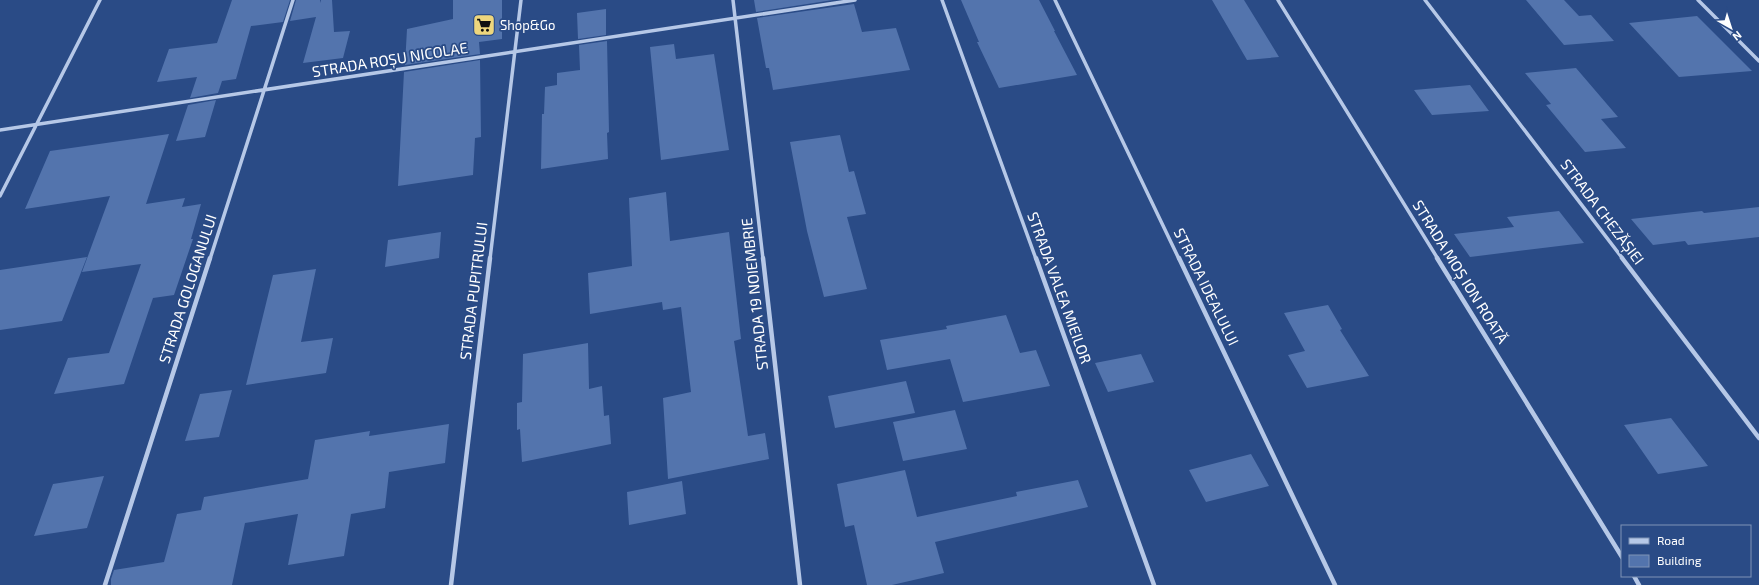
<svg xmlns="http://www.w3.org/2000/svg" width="1759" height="585" viewBox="0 0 1759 585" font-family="'Exo 2',sans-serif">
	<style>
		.building { fill: #5374ad }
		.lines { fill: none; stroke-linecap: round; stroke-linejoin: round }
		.minor-far1 { stroke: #b6c8e7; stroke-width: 3.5 }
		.minor { stroke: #b6c8e7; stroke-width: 4.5 }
		.labels { text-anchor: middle; stroke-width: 3.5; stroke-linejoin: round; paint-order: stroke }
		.far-poi-label { font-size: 13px; fill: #fff; stroke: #2a4b86; text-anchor: start }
		.street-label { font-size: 15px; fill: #fff; stroke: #2a4b86 }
	</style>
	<rect width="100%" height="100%" fill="#2a4b86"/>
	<!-- building -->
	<path class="building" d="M 232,0 L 290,0 L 283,22 L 251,26 L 236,79 L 222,81 L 218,93 L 190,98 L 197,77 L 157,82 L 169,49 L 217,43 Z
		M 296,0 L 320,0 L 320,3 L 321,0 L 332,0 L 334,32 L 350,31 L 343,58 L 303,63 L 316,17 L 290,21 Z
		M 453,0 L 502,0 L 502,39 L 479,42 L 480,54 L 405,65 L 407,29 L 453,19 Z
		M 754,0 L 833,0 L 756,12 Z
		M 961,0 L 1039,0 L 1055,31 L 1054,31 L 1077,75 L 999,88 L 977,42 L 979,42 Z
		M 1212,0 L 1244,0 L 1279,57 L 1247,60 Z
		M 1526,0 L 1564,0 L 1579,16 L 1591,15 L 1614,41 L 1564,45 Z
		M 854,4 L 862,32 L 896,28 L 910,70 L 773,90 L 769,68 L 766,68 L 757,18 Z
		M 606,9 L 606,35 L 578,39 L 577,13 Z
		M 1697,16 L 1752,71 L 1679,77 L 1629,23 Z
		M 607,41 L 609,132 L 607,133 L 608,159 L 541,169 L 542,114 L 544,114 L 545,87 L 557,85 L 557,73 L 580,70 L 579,45 Z
		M 674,44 L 676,59 L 714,54 L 729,150 L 661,160 L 650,47 Z
		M 480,60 L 481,137 L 475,138 L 473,175 L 398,186 L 404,72 Z
		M 1576,68 L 1618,117 L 1601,119 L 1626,148 L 1585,152 L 1546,105 L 1551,104 L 1525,73 Z
		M 1470,85 L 1489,111 L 1432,115 L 1414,90 Z
		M 216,100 L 205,137 L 176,141 L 188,105 Z
		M 169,134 L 146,204 L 185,198 L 182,207 L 201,204 L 191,239 L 193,239 L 174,295 L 153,298 L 124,384 L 54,394 L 68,358 L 109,353 L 141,264 L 82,272 L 110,196 L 25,209 L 50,151 Z
		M 840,135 L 849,172 L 854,171 L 866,214 L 847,217 L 867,289 L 824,297 L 807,231 L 790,142 Z
		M 666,192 L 670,241 L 729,232 L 741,339 L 734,341 L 748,436 L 765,433 L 769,459 L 668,479 L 663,398 L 691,392 L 681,307 L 663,310 L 662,302 L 590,314 L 588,273 L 632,266 L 629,198 Z
		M 1759,207 L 1759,237 L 1688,245 L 1685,241 L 1653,245 L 1631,219 L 1702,211 L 1704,213 Z
		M 1559,211 L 1584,243 L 1470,257 L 1454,234 L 1514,227 L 1507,217 Z
		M 441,232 L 439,258 L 385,267 L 388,240 Z
		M 87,257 L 62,321 L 0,330 L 0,270 Z
		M 316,269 L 301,342 L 333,338 L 326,373 L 246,385 L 273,275 Z
		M 1328,305 L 1342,329 L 1340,330 L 1369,376 L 1307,388 L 1288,355 L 1305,351 L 1284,313 Z
		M 1006,315 L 1020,353 L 1036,350 L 1050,386 L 963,402 L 950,359 L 887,370 L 880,340 L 947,329 L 946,326 Z
		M 588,343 L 589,389 L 602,386 L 604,416 L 609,415 L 611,444 L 522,462 L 520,429 L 517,430 L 517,403 L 522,402 L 523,354 Z
		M 1141,354 L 1154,382 L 1108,392 L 1095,363 Z
		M 906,381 L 915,413 L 835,428 L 828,396 Z
		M 232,390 L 219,437 L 185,441 L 200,394 Z
		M 955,410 L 967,449 L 903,461 L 893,422 Z
		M 1671,418 L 1708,466 L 1658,474 L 1624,425 Z
		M 449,424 L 445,463 L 389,472 L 385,508 L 351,514 L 344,556 L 288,565 L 298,514 L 245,523 L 232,585 L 111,585 L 111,579 L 114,570 L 164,562 L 177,514 L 201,510 L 204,497 L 308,479 L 315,440 L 370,431 L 369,436 Z
		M 1251,454 L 1269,486 L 1206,502 L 1189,470 Z
		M 905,470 L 917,517 L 1017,496 L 1016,492 L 1078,480 L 1088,507 L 935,542 L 944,573 L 892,585 L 867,585 L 854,525 L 845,527 L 837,484 Z
		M 104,476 L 87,528 L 34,536 L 53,484 Z
		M 682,481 L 686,514 L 629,525 L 627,492 Z"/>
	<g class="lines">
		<!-- minor-far1 -->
		<path class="minor-far1" d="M 733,0 L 763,259
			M 942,0 L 1036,259
			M 1055,0 L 1179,259
			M 1278,0 L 1438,259
			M 1425,0 L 1623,259
			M 1698,0 L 1759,61
			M 0,130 L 855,0
			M 0,196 L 100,0
			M 210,259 L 293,0
			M 490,259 L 521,0"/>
		<!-- minor -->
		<path class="minor" d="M 763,258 L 800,585
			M 1036,258 L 1154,585
			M 1179,258 L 1335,585
			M 1437,258 L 1622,557
			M 1622,258 L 1759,438
			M 1634,576 L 1639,585
			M 105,585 L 210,258
			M 451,585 L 490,258"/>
	</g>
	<!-- icons -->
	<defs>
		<g id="supermarket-square" transform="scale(1.15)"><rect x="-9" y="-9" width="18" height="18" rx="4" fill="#eed67d" stroke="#2a4b86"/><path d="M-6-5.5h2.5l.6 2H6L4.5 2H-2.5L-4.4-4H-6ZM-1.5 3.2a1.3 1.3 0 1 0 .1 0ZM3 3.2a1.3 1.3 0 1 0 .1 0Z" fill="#111"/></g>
	</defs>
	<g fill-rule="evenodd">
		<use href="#supermarket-square" x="484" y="25"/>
	</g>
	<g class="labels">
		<!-- far-poi labels -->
		<g class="far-poi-label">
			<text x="500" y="30">Shop&amp;Go</text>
		</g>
		<!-- street labels -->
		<g class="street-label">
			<text transform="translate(390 60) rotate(-9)" y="5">STRADA ROȘU NICOLAE</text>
			<text transform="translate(1602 212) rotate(53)" y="5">STRADA CHEZĂȘIEI</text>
			<text transform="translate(1460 272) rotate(58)" y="5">STRADA MOȘ ION ROATĂ</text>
			<text transform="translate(1206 287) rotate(64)" y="5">STRADA IDEALULUI</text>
			<text transform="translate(1059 288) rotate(70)" y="5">STRADA VALEA MIEILOR</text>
			<text transform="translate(188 289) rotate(-72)" y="5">STRADA GOLOGANULUI</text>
			<text transform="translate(474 291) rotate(-83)" y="5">STRADA PUPITRULUI</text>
			<text transform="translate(755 294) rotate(-96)" y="5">STRADA 19 NOIEMBRIE</text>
		</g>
	</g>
	<!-- legend -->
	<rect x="1621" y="525" width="130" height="52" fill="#2a4b86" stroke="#7f93b6"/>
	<rect x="1629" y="538" width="20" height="6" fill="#b6c8e7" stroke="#7f93b6"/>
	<text x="1657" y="545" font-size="12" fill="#ffffff">Road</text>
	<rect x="1629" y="555" width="20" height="12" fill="#5374ad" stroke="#7f93b6"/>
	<text x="1657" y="565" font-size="12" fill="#ffffff">Building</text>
	<!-- north arrow -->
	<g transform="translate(1731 28) rotate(141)" stroke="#2a4b86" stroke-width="3" paint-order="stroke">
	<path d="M0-3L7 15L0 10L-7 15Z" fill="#ffffff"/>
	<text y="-6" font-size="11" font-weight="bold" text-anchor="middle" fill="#ffffff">N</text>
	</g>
</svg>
